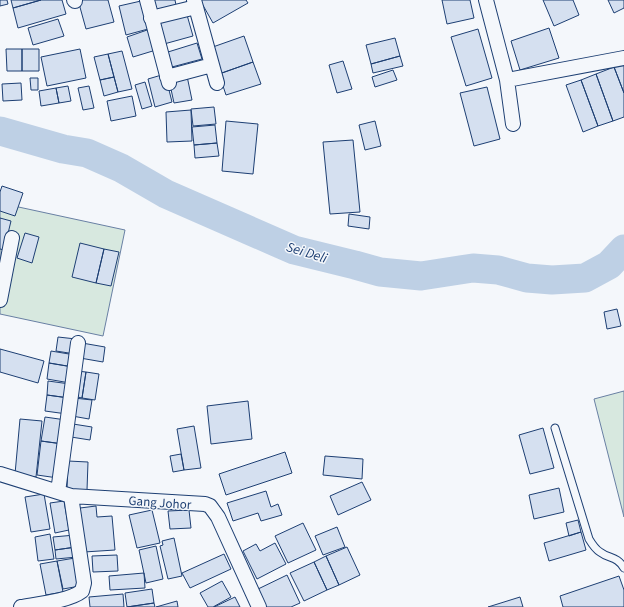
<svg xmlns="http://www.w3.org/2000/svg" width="624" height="607" viewBox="0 0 624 607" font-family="'Source Sans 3',sans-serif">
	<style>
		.green { fill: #d7e8df; stroke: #687fa3 }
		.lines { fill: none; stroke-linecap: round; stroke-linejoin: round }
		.river { stroke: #bed0e5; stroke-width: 29 }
		.building { fill: #d5e0f0; stroke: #1d3f73 }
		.service-casing { stroke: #1d3f73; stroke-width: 9 }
		.minor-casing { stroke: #1d3f73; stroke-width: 16 }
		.service { stroke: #f4f7fb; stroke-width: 7 }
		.minor { stroke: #f4f7fb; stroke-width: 14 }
		.labels { text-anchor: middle; stroke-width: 3; stroke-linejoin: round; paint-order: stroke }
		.street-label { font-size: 13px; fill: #1d3f73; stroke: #f4f7fb }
		.water-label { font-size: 14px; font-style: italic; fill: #1d3f73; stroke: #f4f7fb }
	</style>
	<rect width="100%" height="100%" fill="#f4f7fb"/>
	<!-- green -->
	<path class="green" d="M 0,203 L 125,230 L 103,336 L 0,314 Z
		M 624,391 L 624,517 L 594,399 Z"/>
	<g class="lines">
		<!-- river -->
		<path class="river" d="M 0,131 L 63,149 L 87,153 L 121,168 L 166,194 L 294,250 L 355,265 L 380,272 L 421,276 L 473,268 L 498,270 L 527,278 L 552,280 L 585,278 L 609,265 L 624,249"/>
	</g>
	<!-- building -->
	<path class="building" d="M 0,0 L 7,0 L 8,4 L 0,6 Z
		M 11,0 L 41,0 L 13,8 Z
		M 41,0 L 62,0 L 66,14 L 18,28 L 13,8 Z
		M 78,0 L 108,0 L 114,22 L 86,29 Z
		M 147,0 L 175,0 L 176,5 L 150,11 Z
		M 200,0 L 246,0 L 248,3 L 213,23 Z
		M 442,0 L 470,0 L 474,18 L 447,24 Z
		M 543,0 L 573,0 L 579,15 L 554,26 Z
		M 608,0 L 624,0 L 624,8 L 614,13 Z
		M 141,1 L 148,29 L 126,35 L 119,6 Z
		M 187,15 L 193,36 L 164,44 L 158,23 Z
		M 58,19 L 64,36 L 33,45 L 28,28 Z
		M 549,28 L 559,58 L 520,70 L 511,41 Z
		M 150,29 L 156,50 L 133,57 L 127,37 Z
		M 478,29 L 492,78 L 466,86 L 451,37 Z
		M 244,36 L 253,62 L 219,74 L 210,48 Z
		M 395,38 L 400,56 L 371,64 L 366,45 Z
		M 197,43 L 202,59 L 172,67 L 168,52 Z
		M 6,49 L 22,49 L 22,71 L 7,71 Z
		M 22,49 L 39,49 L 39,71 L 22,71 Z
		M 80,49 L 86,78 L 47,86 L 41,57 Z
		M 122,51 L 132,89 L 118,92 L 108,54 Z
		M 108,54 L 114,77 L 100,80 L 94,57 Z
		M 400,56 L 403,66 L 373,73 L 371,64 Z
		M 343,61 L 352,89 L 337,93 L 329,65 Z
		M 253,62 L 261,84 L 226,95 L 219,74 Z
		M 624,64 L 624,93 L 614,67 Z
		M 614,67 L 624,93 L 624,117 L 613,121 L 596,74 Z
		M 393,70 L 397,80 L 375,87 L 372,77 Z
		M 165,74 L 172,102 L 155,107 L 148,79 Z
		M 596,74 L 613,121 L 598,126 L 581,80 Z
		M 187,76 L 192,100 L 174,103 L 169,80 Z
		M 114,77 L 118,92 L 104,96 L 100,80 Z
		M 30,78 L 38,78 L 38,90 L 31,90 Z
		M 581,80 L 598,126 L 583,132 L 566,85 Z
		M 145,82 L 152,106 L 142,109 L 135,85 Z
		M 21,83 L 22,100 L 3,101 L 2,84 Z
		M 68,86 L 71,101 L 59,103 L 56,88 Z
		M 89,86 L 94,108 L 83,110 L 78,88 Z
		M 487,87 L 500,139 L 474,146 L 460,93 Z
		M 56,88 L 59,103 L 41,106 L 39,91 Z
		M 132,96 L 136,116 L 111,121 L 107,101 Z
		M 214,107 L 216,124 L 193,126 L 191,109 Z
		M 191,110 L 192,141 L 167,142 L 166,112 Z
		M 226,121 L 258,124 L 253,174 L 222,171 Z
		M 375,121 L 381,146 L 365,150 L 359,125 Z
		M 215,125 L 217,143 L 194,145 L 192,127 Z
		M 353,140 L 360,212 L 330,214 L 323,142 Z
		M 217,143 L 219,156 L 195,158 L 194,145 Z
		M 2,186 L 23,193 L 15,216 L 0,211 L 0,192 Z
		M 349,214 L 370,217 L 369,229 L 348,226 Z
		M 0,218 L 11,221 L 4,250 L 0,249 Z
		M 25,233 L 39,237 L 32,263 L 17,258 Z
		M 80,243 L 104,249 L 96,283 L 72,277 Z
		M 104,249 L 119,252 L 111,286 L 96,283 Z
		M 617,309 L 621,326 L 607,329 L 604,312 Z
		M 58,337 L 76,339 L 75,354 L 56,351 Z
		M 82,343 L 105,347 L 103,362 L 80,358 Z
		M 0,349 L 44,361 L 38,383 L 0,372 Z
		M 51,351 L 75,355 L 73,367 L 49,363 Z
		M 49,363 L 73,367 L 70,383 L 47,379 Z
		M 77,371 L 86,372 L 82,398 L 73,396 Z
		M 86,372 L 99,374 L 95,400 L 82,398 Z
		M 48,381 L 70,384 L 69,398 L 47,395 Z
		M 47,395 L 69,398 L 67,414 L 45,411 Z
		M 74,398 L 92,400 L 89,419 L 72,416 Z
		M 248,401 L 252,439 L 211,444 L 207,406 Z
		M 45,417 L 66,420 L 63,444 L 41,441 Z
		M 20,419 L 42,421 L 36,477 L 15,474 Z
		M 73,424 L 92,427 L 90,440 L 71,437 Z
		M 194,426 L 201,468 L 184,470 L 177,429 Z
		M 543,428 L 554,468 L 530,474 L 519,435 Z
		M 41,441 L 63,444 L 58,478 L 37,475 Z
		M 285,452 L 292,473 L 226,495 L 219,474 Z
		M 181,454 L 184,470 L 173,472 L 170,456 Z
		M 325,456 L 363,459 L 362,479 L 323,475 Z
		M 68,461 L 88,462 L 87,490 L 67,490 Z
		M 362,482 L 371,500 L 338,515 L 330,496 Z
		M 559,488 L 564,512 L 534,519 L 529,495 Z
		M 266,491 L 271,507 L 278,504 L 282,515 L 261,521 L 258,513 L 233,521 L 227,503 Z
		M 44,494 L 50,529 L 31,532 L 25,497 Z
		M 64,501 L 69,530 L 55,533 L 50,503 Z
		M 96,506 L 97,517 L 112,516 L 115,550 L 84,552 L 80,508 Z
		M 152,510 L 160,543 L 137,548 L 129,515 Z
		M 189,510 L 191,528 L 170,529 L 168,511 Z
		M 578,520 L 581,532 L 569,536 L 566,523 Z
		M 303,523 L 316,550 L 288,563 L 275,536 Z
		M 337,527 L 345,547 L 323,555 L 315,536 Z
		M 581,532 L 586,550 L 549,561 L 544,543 Z
		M 50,534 L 54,559 L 38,561 L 35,537 Z
		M 75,535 L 76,547 L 55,550 L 53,537 Z
		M 174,538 L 182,576 L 168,579 L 160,546 L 163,545 L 162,541 Z
		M 275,543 L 286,564 L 257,579 L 243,551 L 256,544 L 260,551 Z
		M 156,546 L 163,579 L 146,583 L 139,550 Z
		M 76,547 L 77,557 L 56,559 L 55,550 Z
		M 347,547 L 360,575 L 339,585 L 326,556 Z
		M 224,554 L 231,569 L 190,588 L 182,573 Z
		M 117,555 L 118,571 L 93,572 L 92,556 Z
		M 326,556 L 339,585 L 327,590 L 314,562 Z
		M 75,558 L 80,586 L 63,589 L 57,561 Z
		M 57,561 L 63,592 L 46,595 L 40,564 Z
		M 314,562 L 327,590 L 304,601 L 290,573 Z
		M 144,573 L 145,588 L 110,590 L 109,576 Z
		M 287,575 L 300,603 L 291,607 L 264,607 L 256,590 Z
		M 619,576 L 624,590 L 624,607 L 563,607 L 560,596 Z
		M 222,581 L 231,597 L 213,607 L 208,607 L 200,593 Z
		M 152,589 L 154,603 L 127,607 L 125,593 Z
		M 123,594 L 124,607 L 90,607 L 89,597 Z
		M 235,597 L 240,607 L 214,607 Z
		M 520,597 L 523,607 L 488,607 Z
		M 177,601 L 178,607 L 156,607 Z
		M 154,603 L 155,607 L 127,607 Z"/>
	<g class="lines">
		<!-- service casing -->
		<g class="service-casing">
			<path id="service" d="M 555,428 L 589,539 C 592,544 595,549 600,552 C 609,559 617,556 624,568"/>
		</g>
		<!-- minor casing -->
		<g class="minor-casing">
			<path id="minor" d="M 74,0 L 75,1
				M 147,0 L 169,83
				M 194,0 L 217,83
				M 486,0 L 507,80 L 513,124
				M 151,18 L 196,7
				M 167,77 L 212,65
				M 507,80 L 624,58
				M 0,300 L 12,238
				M 0,474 L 71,496 L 205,504 L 210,506 L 218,517 L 259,607
				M 58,492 L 78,343
				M 21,607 C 38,604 69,601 82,591 L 84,583 L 71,496"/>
		</g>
		<!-- service -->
		<use href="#service" class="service"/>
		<!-- minor -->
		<use href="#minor" class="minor"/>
	</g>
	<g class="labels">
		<!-- street labels -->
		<g class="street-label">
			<text transform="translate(160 502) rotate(4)" y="5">Gang Johor</text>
		</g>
		<!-- water labels -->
		<g class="water-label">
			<text transform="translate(307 252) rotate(17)" y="5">Sei Deli</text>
		</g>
	</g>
</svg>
